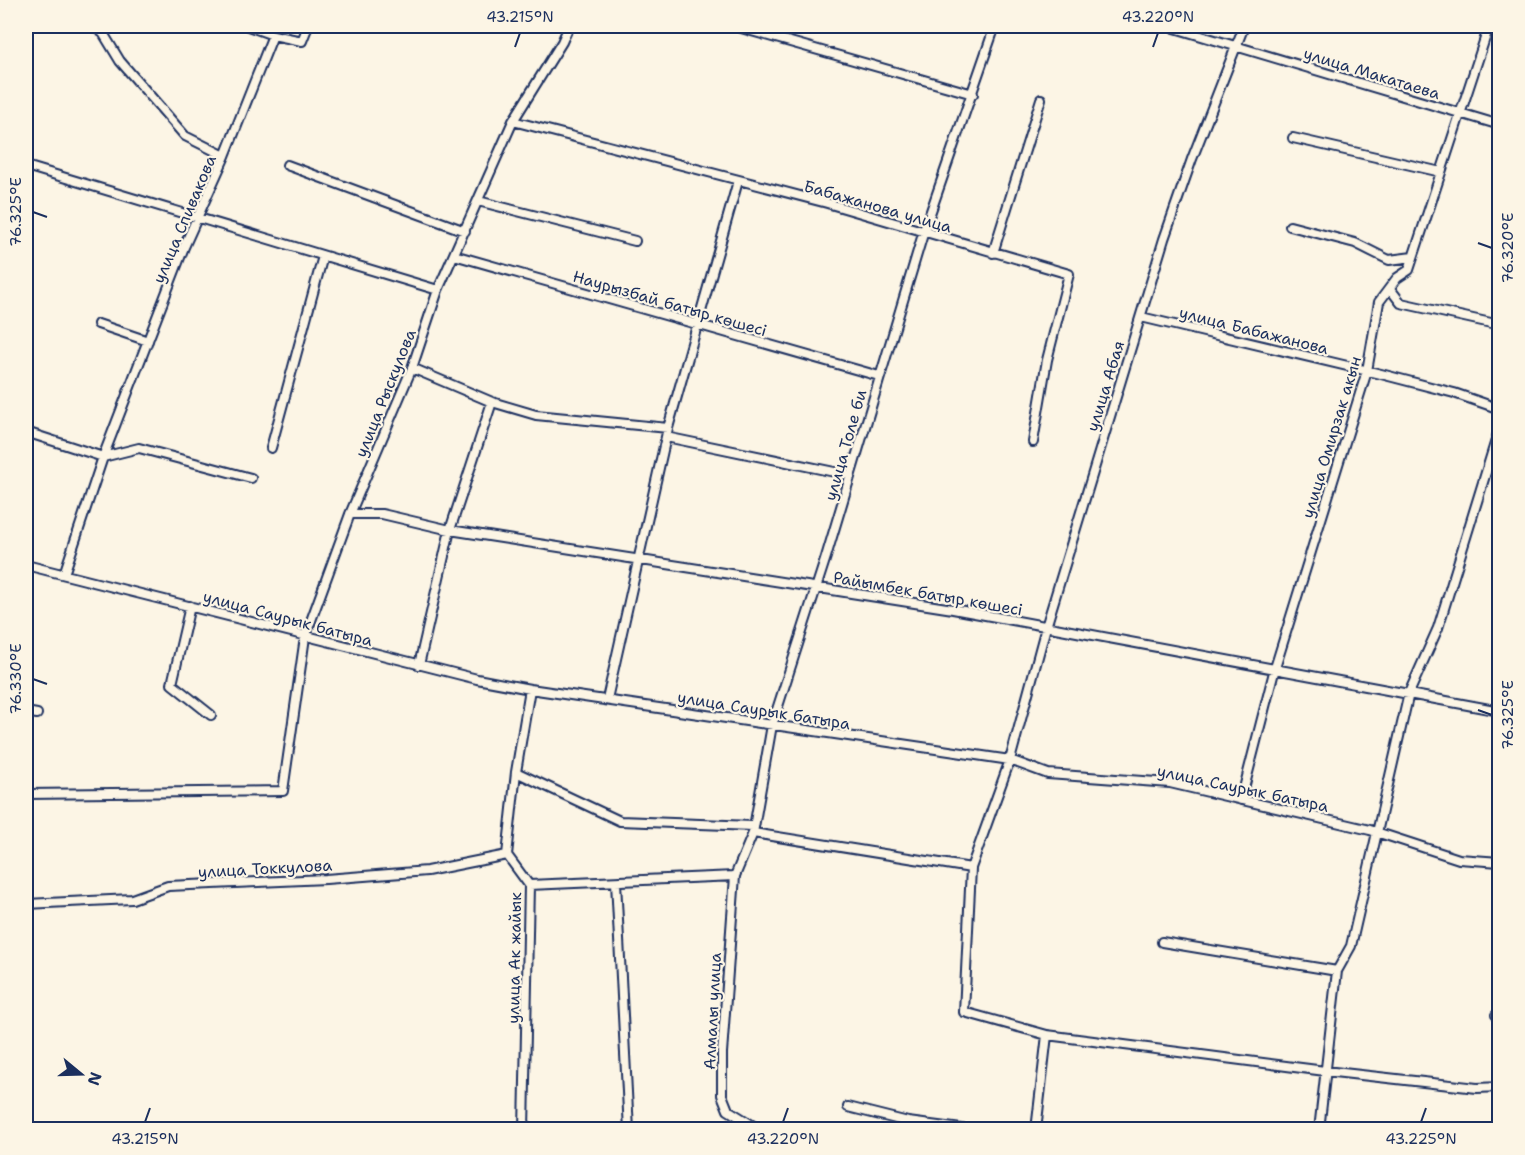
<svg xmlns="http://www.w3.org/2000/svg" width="1525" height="1155" viewBox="0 0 1525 1155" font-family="'Shantell Sans',sans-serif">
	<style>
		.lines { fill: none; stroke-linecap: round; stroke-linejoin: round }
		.street-casing { stroke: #1b2f5e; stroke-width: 12 }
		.street { stroke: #fcf5e5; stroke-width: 8 }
		.ticks { fill: none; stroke: #1b2f5e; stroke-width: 2 }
		.labels { text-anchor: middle; stroke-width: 4.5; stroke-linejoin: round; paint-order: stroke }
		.street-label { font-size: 16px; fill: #1b2f5e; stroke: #fcf5e5 }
		.neatline { fill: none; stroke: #1b2f5e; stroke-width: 2 }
		.ticks-label { font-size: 15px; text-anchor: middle; fill: #1b2f5e }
	</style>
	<rect width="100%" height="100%" fill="#fcf5e5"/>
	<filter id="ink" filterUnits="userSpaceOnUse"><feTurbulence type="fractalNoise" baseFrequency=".0167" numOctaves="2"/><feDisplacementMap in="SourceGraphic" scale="12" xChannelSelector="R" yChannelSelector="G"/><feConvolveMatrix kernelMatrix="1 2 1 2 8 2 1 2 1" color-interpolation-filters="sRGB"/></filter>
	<g filter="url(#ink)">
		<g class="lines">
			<!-- street casing -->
			<g class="street-casing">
				<path id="street" d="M 92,26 L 103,33 L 120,61 L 185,136 L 225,156
					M 248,26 L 273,35
					M 734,26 L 973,94
					M 1168,26 L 1500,125
					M 513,121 L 827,203 L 1069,274 L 1047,360 L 1033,442
					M 1293,138 L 1441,172
					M 287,165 L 465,231
					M 26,166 L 438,290
					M 478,201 L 635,241
					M 1290,226 L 1355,243 L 1389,260 L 1413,257
					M 993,253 L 1041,99
					M 454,255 L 879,376
					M 1391,290 L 1401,303 L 1500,325
					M 1141,317 L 1381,374 L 1454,393 L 1500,409
					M 98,324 L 148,341
					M 412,368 L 492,402 L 536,415 L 668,428
					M 26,432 L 103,457 L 184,247 L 225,156 L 273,35 L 302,41 L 308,26
					M 666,437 L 849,475
					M 271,448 L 323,256
					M 350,514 L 382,514 L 450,530 L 953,609 L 1500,711
					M 26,565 L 477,679 L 530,689 L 1010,760 L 1048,774 L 1170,783 L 1370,830 L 1459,859 L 1500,862
					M 64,574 L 103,457 L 139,448 L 251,478
					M 190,606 L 172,684 L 211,715
					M 419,665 L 450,530 L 492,402
					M 607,699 L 668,428 L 738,181
					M 26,712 L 37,714
					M 516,772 L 620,821 L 753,826
					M 26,794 L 283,791 L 305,637 L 350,514 L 412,368 L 438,290 L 513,121 L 562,42 L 569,26
					M 1241,800 L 1275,668 L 1367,371 L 1379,302 L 1397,278 L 1409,270 L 1489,26
					M 753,833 L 971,868
					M 616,882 L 629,1130
					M 529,885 L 735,876
					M 26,904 L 132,899 L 168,886 L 326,879 L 427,871 L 507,855
					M 1162,942 L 1337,971
					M 1496,1015 L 1500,1013
					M 1047,1035 L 1325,1071 L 1477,1088 L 1500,1087
					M 848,1107 L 908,1122 L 969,1130
					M 524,1130 L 529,885 L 507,855 L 516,772 L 530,689
					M 760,1130 L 728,1110 L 722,1095 L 722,1053 L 735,876 L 753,833 L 772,725 L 826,557 L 923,234 L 995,26
					M 1036,1130 L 1047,1035 L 964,1012 L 971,868 L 1010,760 L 1046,627 L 1164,239 L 1192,159 L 1244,26
					M 1319,1130 L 1337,971 L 1351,946 L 1409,693 L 1438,628 L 1500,427"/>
			</g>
			<!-- street -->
			<use href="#street" class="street"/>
		</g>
	</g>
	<!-- ticks -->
	<path class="ticks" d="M 515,47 L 520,33M 1153,47 L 1158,33M 33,212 L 47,217M 1478,243 L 1492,248M 33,679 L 47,684M 1478,710 L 1492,715M 145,1122 L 150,1108M 783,1122 L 788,1108M 1421,1122 L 1426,1108"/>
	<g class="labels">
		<!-- street labels -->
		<g class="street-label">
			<text transform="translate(1372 73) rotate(17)" y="6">улица Макатаева</text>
			<text transform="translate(878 206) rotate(16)" y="6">Бабажанова улица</text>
			<text transform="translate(184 219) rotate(-67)" y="6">улица Спивакова</text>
			<text transform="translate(670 303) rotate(16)" y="6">Наурызбай батыр көшесі</text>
			<text transform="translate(1254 330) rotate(14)" y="6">улица Бабажанова</text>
			<text transform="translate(1105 386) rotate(-73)" y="6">улица Абая</text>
			<text transform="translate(385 393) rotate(-68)" y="6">улица Рыскулова</text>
			<text transform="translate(1331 437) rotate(-73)" y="6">улица Омирзак акын</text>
			<text transform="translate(845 445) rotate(-74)" y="6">улица Толе би</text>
			<text transform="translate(928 593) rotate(10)" y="6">Райымбек батыр көшесі</text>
			<text transform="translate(288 618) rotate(15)" y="6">улица Саурык батыра</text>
			<text transform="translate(764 710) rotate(9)" y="6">улица Саурык батыра</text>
			<text transform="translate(1243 788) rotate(12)" y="6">улица Саурык батыра</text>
			<text transform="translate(265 868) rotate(-3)" y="6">улица Токкулова</text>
			<text transform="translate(514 958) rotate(-89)" y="6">улица Ак жайык</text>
			<text transform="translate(712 1011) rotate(-87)" y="6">Алмалы улица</text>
		</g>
	</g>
	<!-- margin -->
	<rect width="1525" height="1155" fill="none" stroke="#fcf5e5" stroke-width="66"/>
	<!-- north arrow -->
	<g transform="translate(81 1074) rotate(109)" stroke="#fcf5e5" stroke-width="4.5" paint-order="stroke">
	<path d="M0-4.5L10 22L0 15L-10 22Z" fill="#1b2f5e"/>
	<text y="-9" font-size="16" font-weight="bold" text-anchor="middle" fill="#1b2f5e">N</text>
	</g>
	<rect x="33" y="33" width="1459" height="1089" class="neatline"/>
	<g class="ticks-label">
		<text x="520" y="22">43.215°N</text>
		<text x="1158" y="22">43.220°N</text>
		<text transform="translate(16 212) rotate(-90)" y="5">76.325°E</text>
		<text transform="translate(1508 248) rotate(-90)" y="5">76.320°E</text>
		<text transform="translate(16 679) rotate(-90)" y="5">76.330°E</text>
		<text transform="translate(1508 715) rotate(-90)" y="5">76.325°E</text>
		<text x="145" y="1144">43.215°N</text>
		<text x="783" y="1144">43.220°N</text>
		<text x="1421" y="1144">43.225°N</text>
	</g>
</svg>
